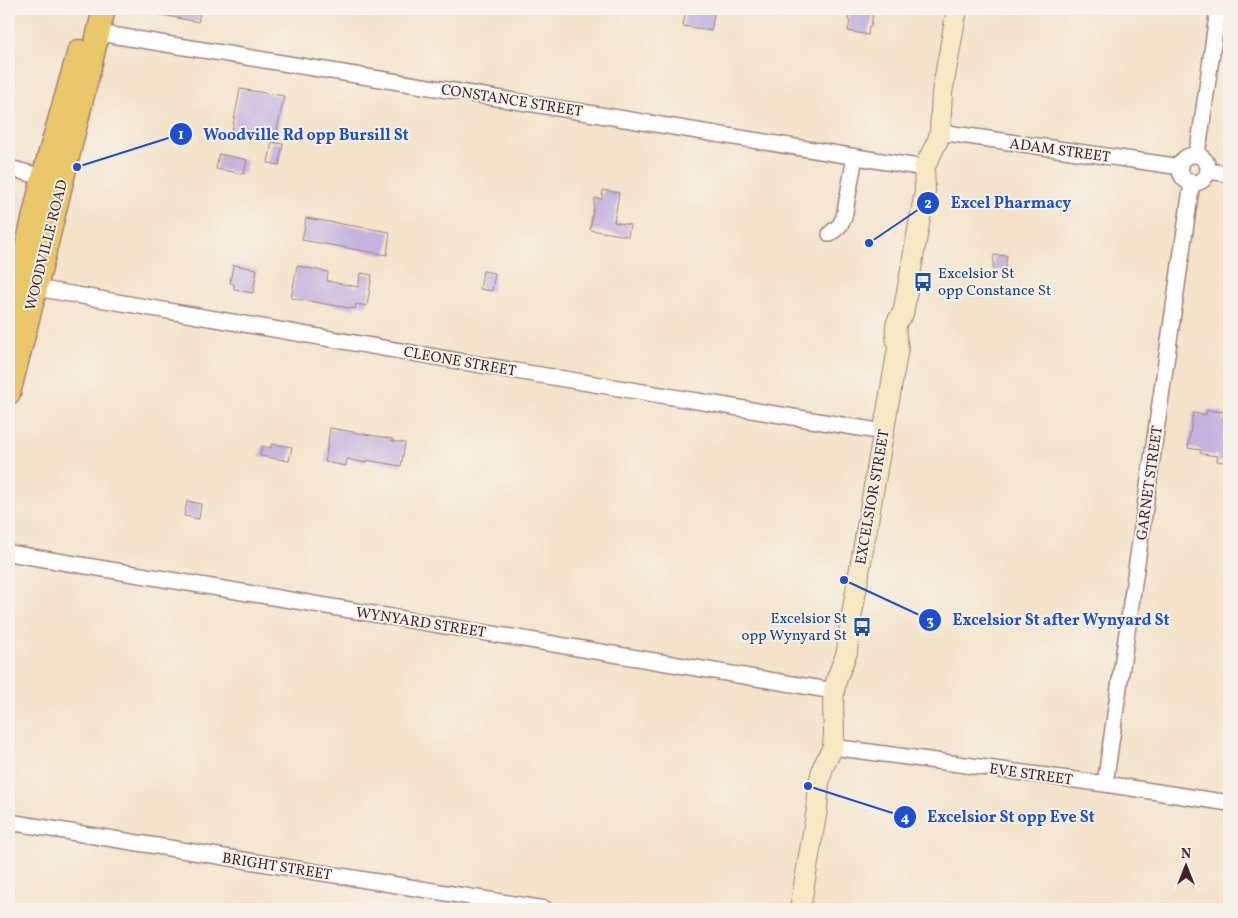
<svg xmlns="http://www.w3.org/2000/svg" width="1238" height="918" viewBox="0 0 1238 918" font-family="Vollkorn,serif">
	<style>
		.built { fill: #cfdafa }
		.building { fill: #c5b2de }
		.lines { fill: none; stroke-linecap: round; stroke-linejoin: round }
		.street-casing { stroke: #9f817a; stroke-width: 18 }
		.secondary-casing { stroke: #9f817a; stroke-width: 22 }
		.primary-casing { stroke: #9f817a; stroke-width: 25 }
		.street { stroke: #fff; stroke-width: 15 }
		.secondary { stroke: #f7e9c3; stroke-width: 20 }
		.primary { stroke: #eac769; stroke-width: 22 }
		.labels { text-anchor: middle; stroke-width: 4; stroke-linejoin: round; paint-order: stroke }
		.street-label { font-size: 15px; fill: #4a1f2b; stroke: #f7f3e8 }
		.transit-label { font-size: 15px; fill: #164399; stroke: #f7f3e8; text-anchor: start }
		.leader { fill: none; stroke: #1d4ed8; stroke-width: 2 }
		.callout-dot { fill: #1d4ed8; stroke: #f7f3e8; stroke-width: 2 }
		.mark-label { font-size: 15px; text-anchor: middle; font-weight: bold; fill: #fff }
		.callout-label { font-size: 16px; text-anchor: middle; font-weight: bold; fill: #1d4ed8; stroke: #f7f3e8; stroke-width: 4; stroke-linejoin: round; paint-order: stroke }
	</style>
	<rect width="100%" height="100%" fill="#f7f3e8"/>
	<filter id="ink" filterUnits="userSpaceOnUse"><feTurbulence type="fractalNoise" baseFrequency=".02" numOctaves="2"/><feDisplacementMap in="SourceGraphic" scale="10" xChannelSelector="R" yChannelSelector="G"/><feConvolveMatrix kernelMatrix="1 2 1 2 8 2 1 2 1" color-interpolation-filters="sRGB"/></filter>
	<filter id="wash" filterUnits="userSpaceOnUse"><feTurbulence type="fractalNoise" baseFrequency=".0096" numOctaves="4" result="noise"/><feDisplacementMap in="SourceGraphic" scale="20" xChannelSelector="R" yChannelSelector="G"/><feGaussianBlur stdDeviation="1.12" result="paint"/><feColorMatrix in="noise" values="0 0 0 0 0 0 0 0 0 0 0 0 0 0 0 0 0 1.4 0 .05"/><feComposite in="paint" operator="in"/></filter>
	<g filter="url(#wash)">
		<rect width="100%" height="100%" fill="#f4e3ca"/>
		<!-- built -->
		<path class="built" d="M 9,191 L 23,195 L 9,253 Z"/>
		<g id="blocks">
			<!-- building -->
			<path class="building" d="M 157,9 L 201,9 L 198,22 L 157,14 Z
				M 686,9 L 715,9 L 711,31 L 683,26 Z
				M 850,9 L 870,9 L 869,13 L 873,13 L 871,26 L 869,26 L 868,35 L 848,31 L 850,21 L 848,20 Z
				M 240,89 L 284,96 L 275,141 L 232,131 Z
				M 272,142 L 283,144 L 279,165 L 268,163 Z
				M 219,154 L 247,160 L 244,174 L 216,169 Z
				M 603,190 L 619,193 L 614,222 L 630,225 L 628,236 L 590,230 L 595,198 L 602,199 Z
				M 306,218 L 390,232 L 387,255 L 302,240 Z
				M 994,255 L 1007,256 L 1005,270 L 993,269 Z
				M 233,265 L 257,269 L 253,293 L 234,289 L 234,284 L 230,283 Z
				M 297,266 L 328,272 L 327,281 L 358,287 L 361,273 L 372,275 L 367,306 L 356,304 L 355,309 L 291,298 Z
				M 483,271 L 495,273 L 492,291 L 480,289 Z
				M 1207,410 L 1224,412 L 1223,421 L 1228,421 L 1228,424 L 1229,424 L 1229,463 L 1217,461 L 1218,456 L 1202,454 L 1200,453 L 1201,450 L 1188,448 L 1193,413 L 1206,415 Z
				M 330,428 L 393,439 L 392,441 L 405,443 L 401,466 L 366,460 L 366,463 L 347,459 L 346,466 L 325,462 Z
				M 272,444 L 292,447 L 289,461 L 260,456 L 262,446 L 271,448 Z
				M 187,501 L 201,504 L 199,519 L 184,516 Z"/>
		</g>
	</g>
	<g filter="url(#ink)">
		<use href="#blocks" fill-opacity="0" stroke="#9f817a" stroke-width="1"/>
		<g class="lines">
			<!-- street casing -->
			<g class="street-casing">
				<path id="street" d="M 99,33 L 924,168
					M 940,132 L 1181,167
					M 1196,155 L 1200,137 L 1218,9
					M1180 169a14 14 0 1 1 28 0a14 14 0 1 1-28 0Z
					M 9,168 L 43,177
					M 1208,171 L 1229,174
					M 830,234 L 840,225 L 844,217 L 855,157
					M 36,288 L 516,371 L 884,432
					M 9,553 L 834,691
					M 833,747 L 1105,784 L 1229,803
					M 1105,784 L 1192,182
					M 9,822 L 545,909"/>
			</g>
			<!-- secondary casing -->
			<g class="secondary-casing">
				<path id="secondary" d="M 800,909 L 817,809 L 819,783 L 823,767 L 833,747 L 834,732 L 833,705 L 834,691 L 837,678 L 847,652 L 849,631 L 898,348 C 896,335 892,323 903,314 L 923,202 L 925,191 L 924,168 L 938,140 L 940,132 L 942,93 L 957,9"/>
			</g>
			<!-- primary casing -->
			<g class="primary-casing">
				<path id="primary" d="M 9,321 L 43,177 L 79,51
					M 9,393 L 36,288 L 104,9"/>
			</g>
			<!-- street -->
			<use href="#street" class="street"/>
			<!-- secondary -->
			<use href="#secondary" class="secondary"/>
			<!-- primary -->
			<use href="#primary" class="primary"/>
		</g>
	</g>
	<!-- icons -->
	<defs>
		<g id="bus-bare" transform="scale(1.5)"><path d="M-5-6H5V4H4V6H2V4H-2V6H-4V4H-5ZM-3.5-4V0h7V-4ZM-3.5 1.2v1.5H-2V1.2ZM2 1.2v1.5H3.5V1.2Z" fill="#1a4fb4" stroke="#f7f3e8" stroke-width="2.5" paint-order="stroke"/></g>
	</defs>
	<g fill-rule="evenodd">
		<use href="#bus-bare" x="923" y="282"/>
		<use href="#bus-bare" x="862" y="627"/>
	</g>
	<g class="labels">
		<!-- street labels -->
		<g class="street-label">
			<text transform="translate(512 100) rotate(9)" y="5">CONSTANCE STREET</text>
			<text transform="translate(1060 150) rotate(8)" y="5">ADAM STREET</text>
			<text transform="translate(46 245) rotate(-76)" y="5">WOODVILLE ROAD</text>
			<text transform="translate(460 361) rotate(10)" y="5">CLEONE STREET</text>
			<text transform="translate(1149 483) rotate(-82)" y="5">GARNET STREET</text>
			<text transform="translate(872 497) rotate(-80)" y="5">EXCELSIOR STREET</text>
			<text transform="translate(421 622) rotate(9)" y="5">WYNYARD STREET</text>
			<text transform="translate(1031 774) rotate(8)" y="5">EVE STREET</text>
			<text transform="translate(277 866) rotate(9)" y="5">BRIGHT STREET</text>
		</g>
		<!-- transit labels -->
		<g class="transit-label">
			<text x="938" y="278">Excelsior St<tspan x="938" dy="17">opp Constance St</tspan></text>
			<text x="847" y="623" text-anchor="end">Excelsior St<tspan x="847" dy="17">opp Wynyard St</tspan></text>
		</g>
	</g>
	<!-- callouts -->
	<path class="leader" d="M77 167L181 134M869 243L928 203M844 580L930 620M808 786L905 817"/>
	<g class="callout-dot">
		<circle cx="77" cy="167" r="5"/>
		<circle cx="869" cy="243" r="5"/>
		<circle cx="844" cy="580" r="5"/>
		<circle cx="808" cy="786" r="5"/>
		<circle cx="181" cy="134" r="12"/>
		<circle cx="928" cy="203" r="12"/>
		<circle cx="930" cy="620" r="12"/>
		<circle cx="905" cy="817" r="12"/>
	</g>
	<g class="mark-label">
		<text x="181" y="139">1</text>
		<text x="928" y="208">2</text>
		<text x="930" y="625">3</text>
		<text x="905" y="822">4</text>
	</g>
	<g class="callout-label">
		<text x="306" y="140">Woodville Rd opp Bursill St</text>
		<text x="1011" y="208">Excel Pharmacy</text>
		<text x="1061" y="625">Excelsior St after Wynyard St</text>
		<text x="1011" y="822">Excelsior St opp Eve St</text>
	</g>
	<!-- margin -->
	<rect width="1238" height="918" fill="none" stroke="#f7f3e8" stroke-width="30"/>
	<!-- north arrow -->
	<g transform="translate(1186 866)" stroke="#f7f3e8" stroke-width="4" paint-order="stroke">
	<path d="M0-4L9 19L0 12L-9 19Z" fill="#4a1f2b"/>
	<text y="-8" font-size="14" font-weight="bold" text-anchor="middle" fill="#4a1f2b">N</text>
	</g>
</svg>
